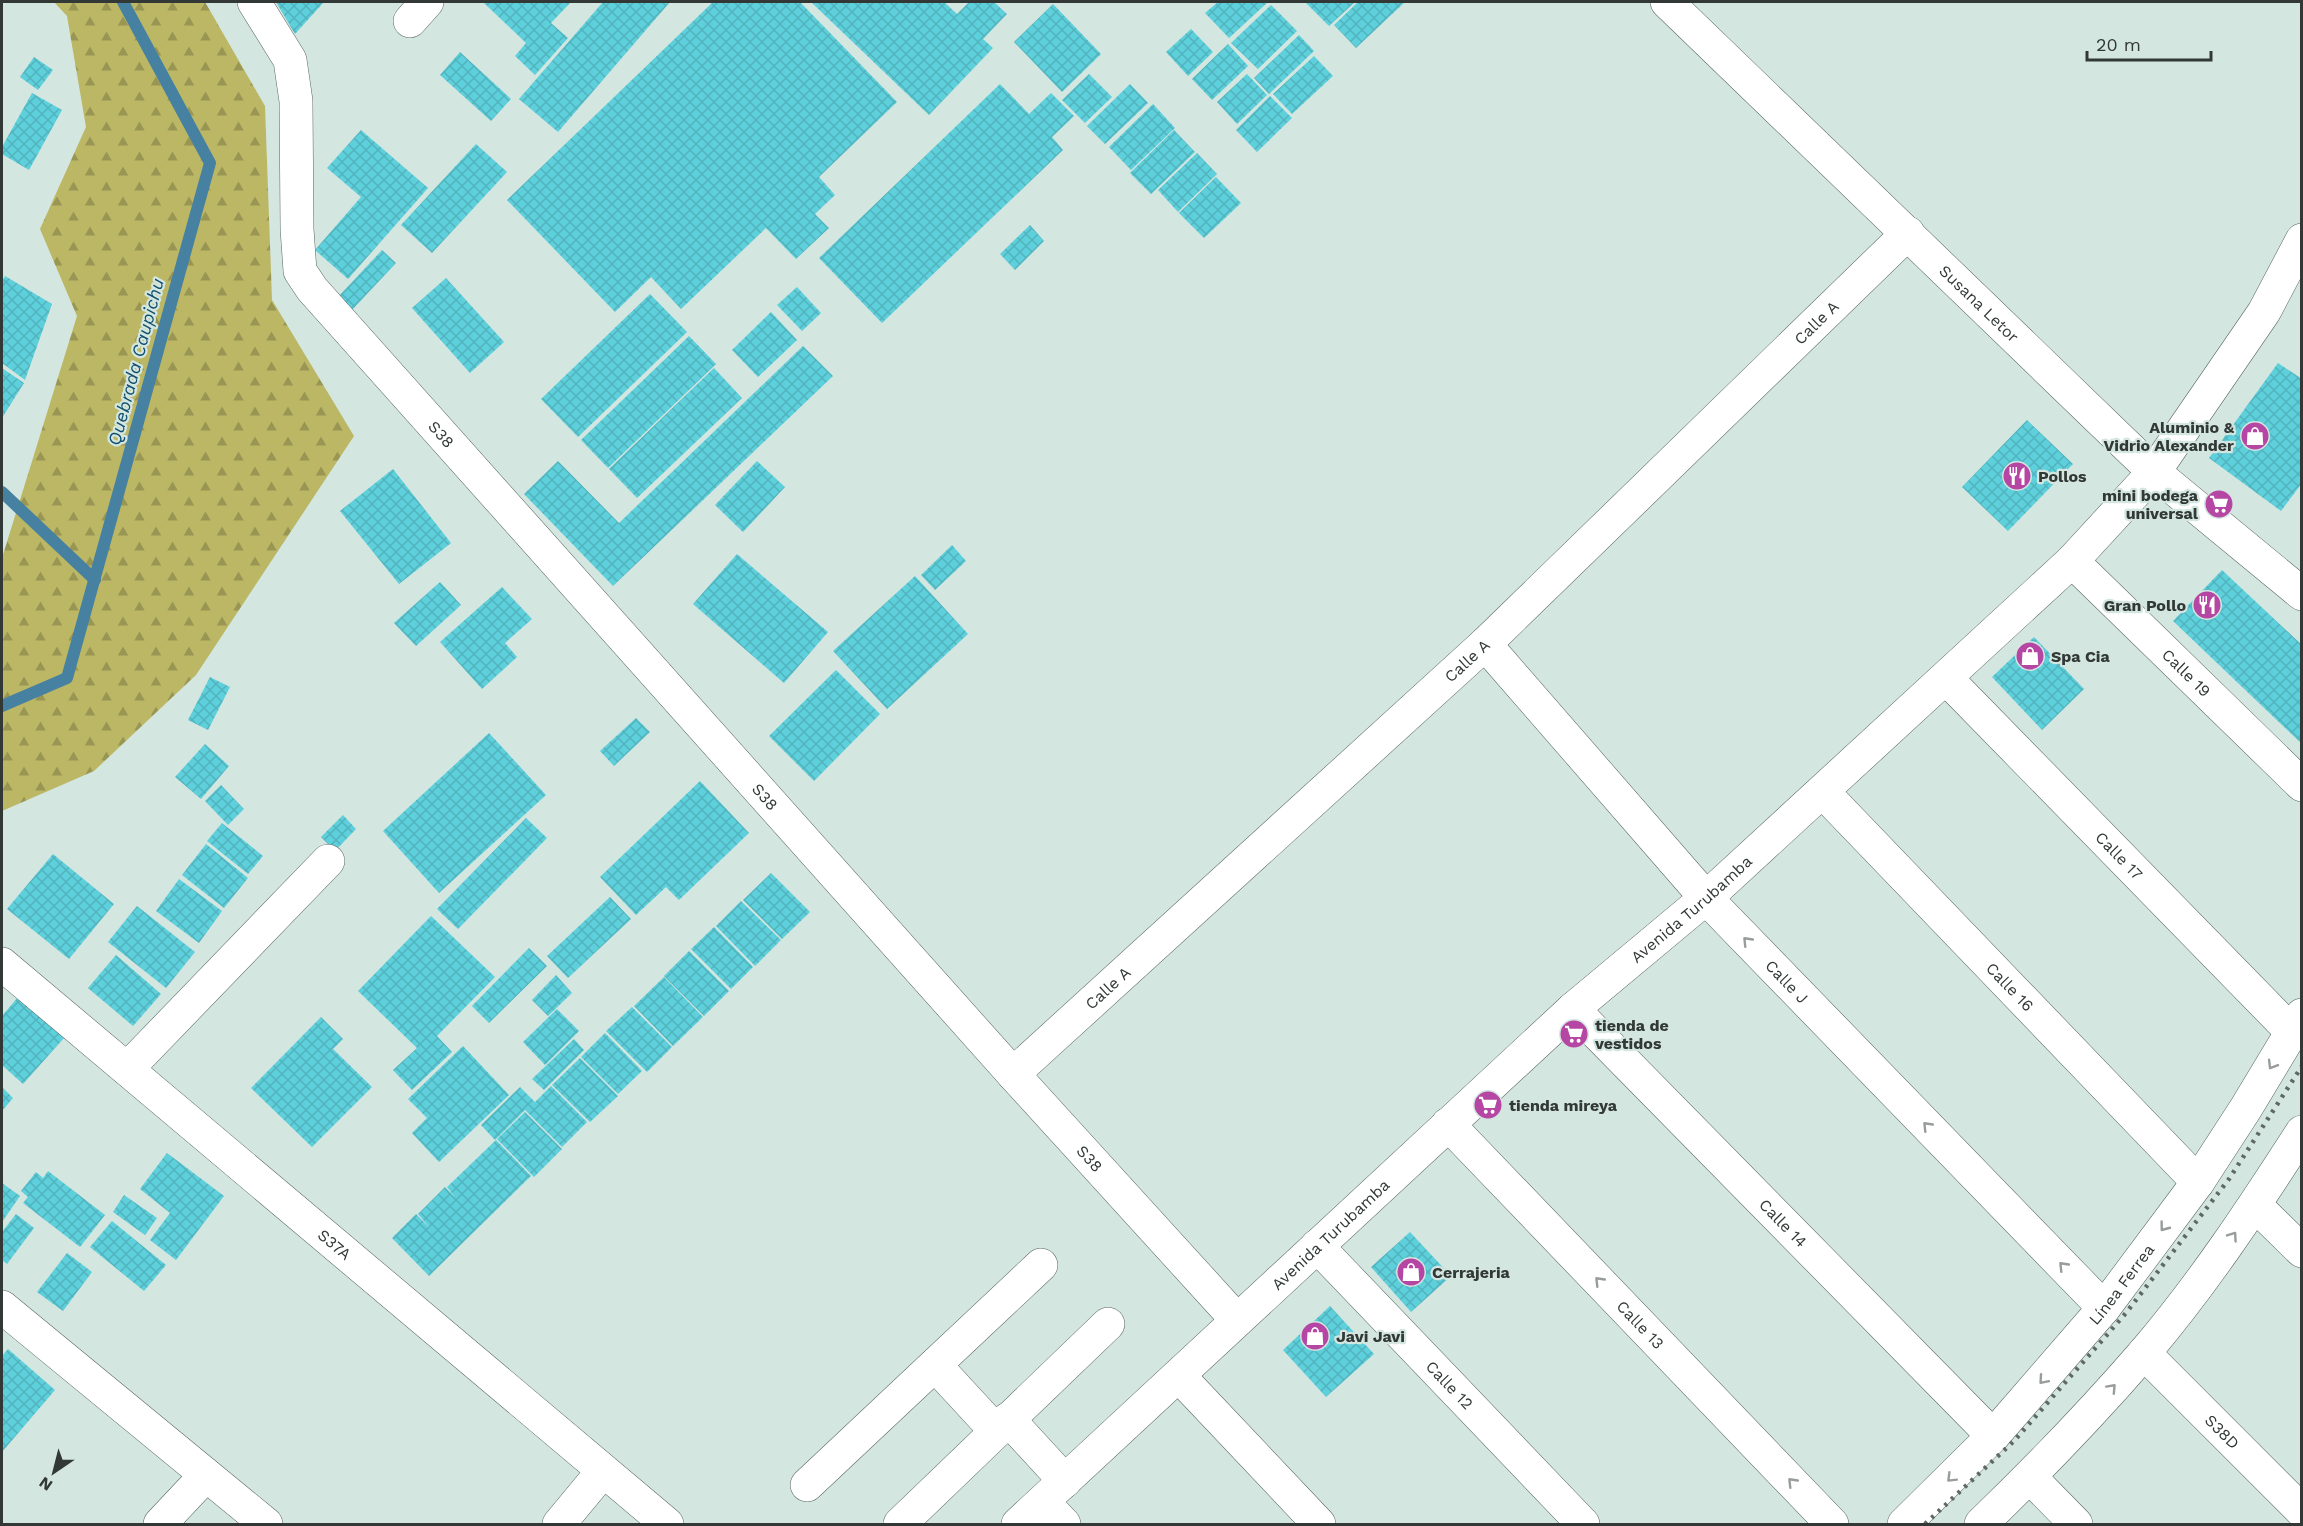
<svg xmlns="http://www.w3.org/2000/svg" width="2303" height="1526" viewBox="0 0 2303 1526" font-family="'Work Sans',sans-serif">
	<style>
		.forest { fill: url(#forest-firs) }
		.lines { fill: none; stroke-linecap: round; stroke-linejoin: round }
		.stream { stroke: #4781a1; stroke-width: 12 }
		.building { fill: url(#building-cross-hatch) }
		.minor-casing { stroke: #576661; stroke-width: 34 }
		.minor { stroke: #fff; stroke-width: 33 }
		.rail { stroke: #5e6865; stroke-width: 4.5; stroke-dasharray: 3 6; stroke-linecap: butt }
		.oneway { stroke: #989c9a }
		.labels { text-anchor: middle; stroke-width: 4.5; stroke-linejoin: round; paint-order: stroke }
		.street-label { font-size: 16px; fill: #313836; stroke: #d4e6e0 }
		.poi-label { font-size: 16px; font-weight: bold; fill: #313836; stroke: #d4e6e0; text-anchor: start }
		.water-label { font-size: 18px; font-style: italic; fill: #104f6f; stroke: #d4e6e0 }
	</style>
	<defs>
		<pattern id="forest-firs" width="22" height="20" patternUnits="userSpaceOnUse" patternTransform="scale(1.5)"><rect width="22" height="20" fill="#bbb765"/><path d="M5 1l3.5 6h-7zM16 11l3.5 6h-7z" fill="#999654"/></pattern>
		<pattern id="building-cross-hatch" width="8" height="8" patternUnits="userSpaceOnUse" patternTransform="scale(1.5)"><rect width="8" height="8" fill="#5dd0dc"/><path d="M0 0l8 8M0 8l8-8" fill="none" stroke="#51b3bd"/></pattern>
	</defs>
	<rect width="100%" height="100%" fill="#d4e6e0"/>
	<!-- forest -->
	<path class="forest" d="M 54,2 L 205,2 L 265,106 L 272,300 L 354,436 L 196,675 L 94,771 L 2,811 L 2,558 L 77,316 L 40,229 L 86,127 L 67,16 Z"/>
	<g class="lines">
		<!-- stream -->
		<path class="stream" d="M 2,492 L 95,580
			M 2,706 L 67,678 L 210,163 L 123,2"/>
	</g>
	<!-- building -->
	<path class="building" d="M 276,2 L 324,2 L 295,34 Z
		M 483,2 L 571,2 L 551,23 L 568,38 L 535,75 L 515,56 L 526,43 Z
		M 603,2 L 670,2 L 558,132 L 519,99 Z
		M 713,2 L 800,2 L 897,102 L 819,177 L 835,195 L 815,214 L 829,228 L 796,259 L 766,228 L 681,309 L 651,277 L 615,312 L 507,200 Z
		M 811,2 L 944,2 L 957,14 L 969,2 L 994,2 L 1007,14 L 983,39 L 993,48 L 929,115 Z
		M 1218,2 L 1268,2 L 1229,38 L 1205,13 Z
		M 1305,2 L 1355,2 L 1329,26 Z
		M 1358,2 L 1405,2 L 1356,48 L 1334,25 Z
		M 1053,4 L 1101,54 L 1062,92 L 1014,42 Z
		M 1271,5 L 1297,31 L 1258,69 L 1231,43 Z
		M 1191,29 L 1213,52 L 1188,76 L 1166,52 Z
		M 1299,35 L 1314,51 L 1269,94 L 1254,78 Z
		M 1228,44 L 1248,66 L 1212,100 L 1192,79 Z
		M 460,52 L 511,99 L 491,121 L 440,75 Z
		M 1314,56 L 1333,76 L 1292,114 L 1273,94 Z
		M 34,57 L 53,70 L 38,90 L 20,77 Z
		M 1089,74 L 1112,97 L 1085,123 L 1062,100 Z
		M 1247,74 L 1267,95 L 1237,124 L 1217,102 Z
		M 1000,84 L 1029,114 L 1051,93 L 1074,116 L 1052,137 L 1063,150 L 882,323 L 819,258 Z
		M 1130,84 L 1148,103 L 1105,144 L 1087,126 Z
		M 32,93 L 62,110 L 29,170 L 2,154 L 2,147 Z
		M 1270,96 L 1292,118 L 1257,152 L 1236,130 Z
		M 1153,104 L 1175,128 L 1131,170 L 1109,147 Z
		M 361,130 L 428,188 L 348,279 L 315,250 L 361,197 L 327,168 Z
		M 1174,130 L 1195,152 L 1151,194 L 1130,173 Z
		M 476,144 L 507,172 L 432,253 L 401,225 Z
		M 1197,153 L 1217,174 L 1178,212 L 1158,190 Z
		M 1216,177 L 1241,203 L 1204,238 L 1179,213 Z
		M 1030,225 L 1044,241 L 1015,270 L 1000,254 Z
		M 382,250 L 396,263 L 352,310 L 338,297 Z
		M 5,276 L 52,304 L 25,380 L 2,363 L 2,282 Z
		M 446,278 L 504,342 L 470,373 L 412,308 Z
		M 797,287 L 821,313 L 802,331 L 777,305 Z
		M 650,294 L 687,332 L 578,437 L 541,399 Z
		M 771,312 L 797,340 L 758,377 L 732,350 Z
		M 689,336 L 716,364 L 608,468 L 581,440 Z
		M 803,346 L 833,376 L 613,586 L 524,494 L 558,461 L 619,523 Z
		M 2278,363 L 2302,379 L 2302,483 L 2281,511 L 2209,458 Z
		M 2,368 L 24,383 L 2,418 Z
		M 714,368 L 742,398 L 637,498 L 609,469 Z
		M 2027,420 L 2073,464 L 2008,531 L 1962,487 Z
		M 757,461 L 785,487 L 743,532 L 715,505 Z
		M 393,469 L 451,543 L 399,584 L 340,511 Z
		M 952,545 L 966,561 L 935,590 L 921,575 Z
		M 737,554 L 828,632 L 784,683 L 693,604 Z
		M 2222,570 L 2302,645 L 2302,744 L 2173,621 Z
		M 915,576 L 968,634 L 887,709 L 833,651 Z
		M 440,582 L 461,605 L 416,646 L 394,623 Z
		M 502,587 L 532,619 L 505,643 L 517,657 L 482,689 L 440,642 Z
		M 2034,637 L 2084,689 L 2042,730 L 1992,677 Z
		M 836,670 L 880,714 L 814,781 L 769,736 Z
		M 210,677 L 230,687 L 208,730 L 188,720 Z
		M 636,718 L 650,732 L 614,766 L 600,751 Z
		M 489,733 L 546,795 L 439,893 L 383,831 Z
		M 205,744 L 229,766 L 201,799 L 175,777 Z
		M 700,781 L 749,833 L 679,900 L 666,887 L 636,915 L 600,877 Z
		M 221,785 L 244,809 L 228,825 L 205,801 Z
		M 343,815 L 356,829 L 335,851 L 321,837 Z
		M 526,818 L 547,838 L 458,929 L 437,909 Z
		M 222,823 L 263,856 L 248,874 L 207,841 Z
		M 206,844 L 248,878 L 224,908 L 182,875 Z
		M 53,854 L 114,904 L 69,959 L 7,909 Z
		M 771,873 L 810,912 L 782,939 L 743,900 Z
		M 179,879 L 222,911 L 199,943 L 156,911 Z
		M 610,897 L 631,919 L 568,978 L 547,956 Z
		M 741,901 L 781,940 L 755,966 L 716,926 Z
		M 137,906 L 195,952 L 166,988 L 108,942 Z
		M 431,916 L 495,977 L 437,1036 L 452,1052 L 412,1090 L 393,1070 L 417,1048 L 358,991 Z
		M 714,927 L 753,967 L 731,989 L 691,949 Z
		M 529,948 L 547,966 L 489,1023 L 472,1006 Z
		M 689,951 L 729,991 L 704,1016 L 664,976 Z
		M 116,955 L 161,994 L 133,1026 L 88,988 Z
		M 556,975 L 572,993 L 548,1016 L 532,1000 Z
		M 664,977 L 703,1017 L 673,1046 L 634,1006 Z
		M 18,997 L 64,1038 L 23,1084 L 2,1065 L 2,1016 Z
		M 632,1007 L 672,1047 L 647,1072 L 606,1031 Z
		M 557,1009 L 579,1031 L 545,1065 L 523,1042 Z
		M 321,1017 L 343,1039 L 333,1049 L 372,1087 L 312,1147 L 251,1088 Z
		M 605,1033 L 642,1071 L 618,1094 L 581,1057 Z
		M 574,1039 L 584,1050 L 544,1090 L 532,1079 Z
		M 463,1046 L 509,1095 L 439,1162 L 412,1133 L 427,1118 L 408,1099 Z
		M 580,1058 L 618,1096 L 590,1122 L 552,1085 Z
		M 551,1086 L 587,1122 L 562,1147 L 525,1110 L 495,1140 L 481,1125 L 520,1087 L 535,1102 Z
		M 2,1087 L 13,1098 L 2,1111 Z
		M 525,1112 L 562,1149 L 534,1177 L 497,1139 Z
		M 496,1140 L 531,1176 L 429,1276 L 392,1238 L 416,1214 L 430,1228 L 418,1214 L 445,1187 L 455,1197 L 447,1187 Z
		M 167,1153 L 224,1196 L 176,1260 L 150,1240 L 170,1213 L 140,1189 Z
		M 48,1171 L 105,1215 L 80,1247 L 23,1203 L 28,1197 L 21,1191 L 36,1172 L 43,1178 Z
		M 2,1183 L 20,1196 L 2,1222 Z
		M 124,1195 L 157,1218 L 145,1235 L 113,1212 Z
		M 16,1214 L 34,1228 L 7,1264 L 2,1260 L 2,1232 Z
		M 112,1221 L 166,1265 L 144,1291 L 90,1247 Z
		M 1410,1232 L 1451,1276 L 1411,1312 L 1371,1267 Z
		M 67,1253 L 92,1272 L 63,1311 L 37,1292 Z
		M 1330,1306 L 1374,1354 L 1326,1397 L 1283,1350 Z
		M 8,1349 L 55,1390 L 2,1452 L 2,1356 Z"/>
	<g class="lines">
		<!-- minor casing -->
		<g class="minor-casing">
			<g id="minor">
				<path id="s1" d="M 254,2 L 290,60 L 296,101 L 297,229 L 300,271 L 312,289 L 1013,1074 L 1237,1320"/>
				<path id="s2" d="M 1667,2 L 2154,472 L 2302,594"/>
				<path d="M 410,21 L 427,2"/>
				<path id="s3" d="M 2072,561 L 2302,785"/>
				<path id="s4" d="M 1485,644 L 1706,898 L 2104,1308"/>
				<path id="s5" d="M 1946,678 L 2292,1032"/>
				<path id="s6" d="M 1823,792 L 2198,1182"/>
				<path id="s7" d="M 2,964 L 667,1524"/>
				<path id="s8" d="M 1573,1009 L 1993,1436"/>
				<path d="M 127,1069 L 328,861"/>
				<path id="s9" d="M 1013,1074 L 1485,644 L 1908,233"/>
				<path id="s10" d="M 1448,1124 L 1832,1524"/>
				<path d="M 2255,1205 L 2302,1251"/>
				<path id="s11" d="M 1317,1246 L 1583,1524"/>
				<path d="M 2,1307 L 266,1524"/>
				<path id="s12" d="M 2144,1353 L 2302,1511"/>
				<path d="M 935,1365 L 996,1431"/>
				<path d="M 1179,1376 L 1319,1524"/>
				<path d="M 1008,1419 L 1065,1481"/>
				<path d="M 2030,1477 L 2076,1524"/>
				<path d="M 807,1485 L 1041,1265"/>
				<path d="M 1043,1502 L 1064,1524"/>
				<path d="M 160,1524 L 206,1475"/>
				<path d="M 559,1524 L 603,1471"/>
				<path d="M 900,1524 L 1108,1324"/>
				<path id="s13" d="M 1018,1524 L 1573,1009 L 1706,898 L 2072,561 L 2154,472 L 2264,312 L 2302,240"/>
				<path id="s14" d="M 1904,1524 L 1993,1436 L 2104,1308 L 2198,1182 L 2246,1108 L 2302,1015"/>
				<path d="M 1981,1524 C 2037,1470 2092,1413 2144,1353 C 2203,1284 2253,1208 2302,1132"/>
			</g>
		</g>
		<!-- minor -->
		<use href="#minor" class="minor"/>
		<!-- rail -->
		<path class="rail" d="M 1925,1524 L 2014,1441 L 2126,1313 L 2229,1179 L 2302,1066"/>
	</g>
	<!-- one-way arrows -->
	<defs><path id="oneway-chevron" d="M-2-3.5L2.5 0L-2 3.5" fill="none" stroke-width="1.6" stroke-linecap="round" stroke-linejoin="round" transform="scale(1.5)"/></defs>
	<g class="oneway">
		<use href="#oneway-chevron" transform="translate(1747 941) rotate(-134)"/>
		<use href="#oneway-chevron" transform="translate(2272 1065) rotate(121)"/>
		<use href="#oneway-chevron" transform="translate(1927 1126) rotate(-134)"/>
		<use href="#oneway-chevron" transform="translate(2164 1227) rotate(127)"/>
		<use href="#oneway-chevron" transform="translate(2233 1236) rotate(-55)"/>
		<use href="#oneway-chevron" transform="translate(2063 1266) rotate(-134)"/>
		<use href="#oneway-chevron" transform="translate(1599 1281) rotate(-134)"/>
		<use href="#oneway-chevron" transform="translate(2043 1380) rotate(131)"/>
		<use href="#oneway-chevron" transform="translate(2112 1388) rotate(-47)"/>
		<use href="#oneway-chevron" transform="translate(1951 1478) rotate(135)"/>
		<use href="#oneway-chevron" transform="translate(1792 1482) rotate(-134)"/>
	</g>
	<!-- icons -->
	<defs>
		<g id="shop-disc" transform="scale(1.5)"><circle r="9.5" fill="#b546a3" stroke="#d4e6e0"/><path d="M-5-2.5h2.3a2.7 3.5 0 0 1 5.4 0H5L5.5 6h-11ZM-1.5-2.5h3a1.5 2.3 0 0 0-3 0Z" fill="#fff"/></g>
		<g id="restaurant-disc" transform="scale(1.5)"><circle r="9.5" fill="#b546a3" stroke="#d4e6e0"/><path d="M-5-6h1v4h1v-4h1v4h1v-4h1v5L-1.5 .5V6h-2V.5L-5-1ZM5-6V6H3V1.5H1.5Q1.5-4 5-6Z" fill="#fff"/></g>
		<g id="supermarket-disc" transform="scale(1.5)"><circle r="9.5" fill="#b546a3" stroke="#d4e6e0"/><path d="M-6-5.5h2.5l.6 2H6L4.5 2H-2.5L-4.4-4H-6ZM-1.5 3.2a1.3 1.3 0 1 0 .1 0ZM3 3.2a1.3 1.3 0 1 0 .1 0Z" fill="#fff"/></g>
	</defs>
	<g fill-rule="evenodd">
		<use href="#shop-disc" x="2255" y="436"/>
		<use href="#restaurant-disc" x="2017" y="476"/>
		<use href="#supermarket-disc" x="2219" y="504"/>
		<use href="#restaurant-disc" x="2207" y="605"/>
		<use href="#shop-disc" x="2030" y="656"/>
		<use href="#supermarket-disc" x="1574" y="1034"/>
		<use href="#supermarket-disc" x="1488" y="1105"/>
		<use href="#shop-disc" x="1411" y="1272"/>
		<use href="#shop-disc" x="1315" y="1336"/>
	</g>
	<g class="labels">
		<!-- street labels -->
		<g class="street-label">
			<text dy="6" stroke="none"><textPath href="#s2" startOffset="434">Susana Letor</textPath></text>
			<text dy="6" stroke="none"><textPath href="#s9" startOffset="1100">Calle A</textPath></text>
			<text dy="6" stroke="none"><textPath href="#s1" startOffset="496">S38</textPath></text>
			<text dy="6" stroke="none"><textPath href="#s9" startOffset="614">Calle A</textPath></text>
			<text dy="6" stroke="none"><textPath href="#s3" startOffset="160">Calle 19</textPath></text>
			<text dy="6" stroke="none"><textPath href="#s1" startOffset="982">S38</textPath></text>
			<text dy="6" stroke="none"><textPath href="#s5" startOffset="248">Calle 17</textPath></text>
			<text dy="6" stroke="none"><textPath href="#s13" startOffset="912">Avenida Turubamba</textPath></text>
			<text dy="6" stroke="none"><textPath href="#s4" startOffset="453">Calle J</textPath></text>
			<text dy="6" stroke="none"><textPath href="#s6" startOffset="270">Calle 16</textPath></text>
			<text dy="6" stroke="none"><textPath href="#s9" startOffset="128">Calle A</textPath></text>
			<text dy="6" stroke="none"><textPath href="#s1" startOffset="1468">S38</textPath></text>
			<text dy="6" stroke="none"><textPath href="#s8" startOffset="300">Calle 14</textPath></text>
			<text dy="6" stroke="none"><textPath href="#s13" startOffset="426">Avenida Turubamba</textPath></text>
			<text dy="6" stroke="none"><textPath href="#s7" startOffset="435">S37A</textPath></text>
			<text dy="6" stroke="none"><textPath href="#s14" startOffset="324">Línea Ferrea</textPath></text>
			<text dy="6" stroke="none"><textPath href="#s10" startOffset="278">Calle 13</textPath></text>
			<text dy="6" stroke="none"><textPath href="#s11" startOffset="192">Calle 12</textPath></text>
			<text dy="6" stroke="none"><textPath href="#s12" startOffset="111">S38D</textPath></text>
		</g>
		<!-- poi labels -->
		<g class="poi-label">
			<text x="2234" y="433" text-anchor="end">Aluminio &amp;<tspan x="2234" dy="18">Vidrio Alexander</tspan></text>
			<text x="2038" y="482">Pollos</text>
			<text x="2198" y="501" text-anchor="end">mini bodega<tspan x="2198" dy="18">universal</tspan></text>
			<text x="2186" y="611" text-anchor="end">Gran Pollo</text>
			<text x="2051" y="662">Spa Cia</text>
			<text x="1595" y="1031">tienda de<tspan x="1595" dy="18">vestidos</tspan></text>
			<text x="1509" y="1111">tienda mireya</text>
			<text x="1432" y="1278">Cerrajeria</text>
			<text x="1336" y="1342">Javi Javi</text>
		</g>
		<!-- water labels -->
		<g class="water-label">
			<text transform="translate(136 362) rotate(-75)" y="6">Quebrada Caupichu</text>
		</g>
	</g>
	<!-- border -->
	<rect width="2303" height="1526" fill="none" stroke="#313836" stroke-width="6"/>
	<!-- north arrow -->
	<g transform="translate(54 1472) rotate(215)" stroke="#d4e6e0" stroke-width="4.5" paint-order="stroke">
	<path d="M0-4.5L10 22L0 15L-10 22Z" fill="#313836"/>
	<text y="-9" font-size="16" font-weight="bold" text-anchor="middle" fill="#313836">N</text>
	</g>
	<!-- scale -->
	<path d="M2087 51v9h124v-9" fill="none" stroke="#313836" stroke-width="3"/>
	<text x="2096" y="51" font-size="18" fill="#313836" stroke="#d4e6e0" stroke-width="4.5" paint-order="stroke">20 m</text>
</svg>
